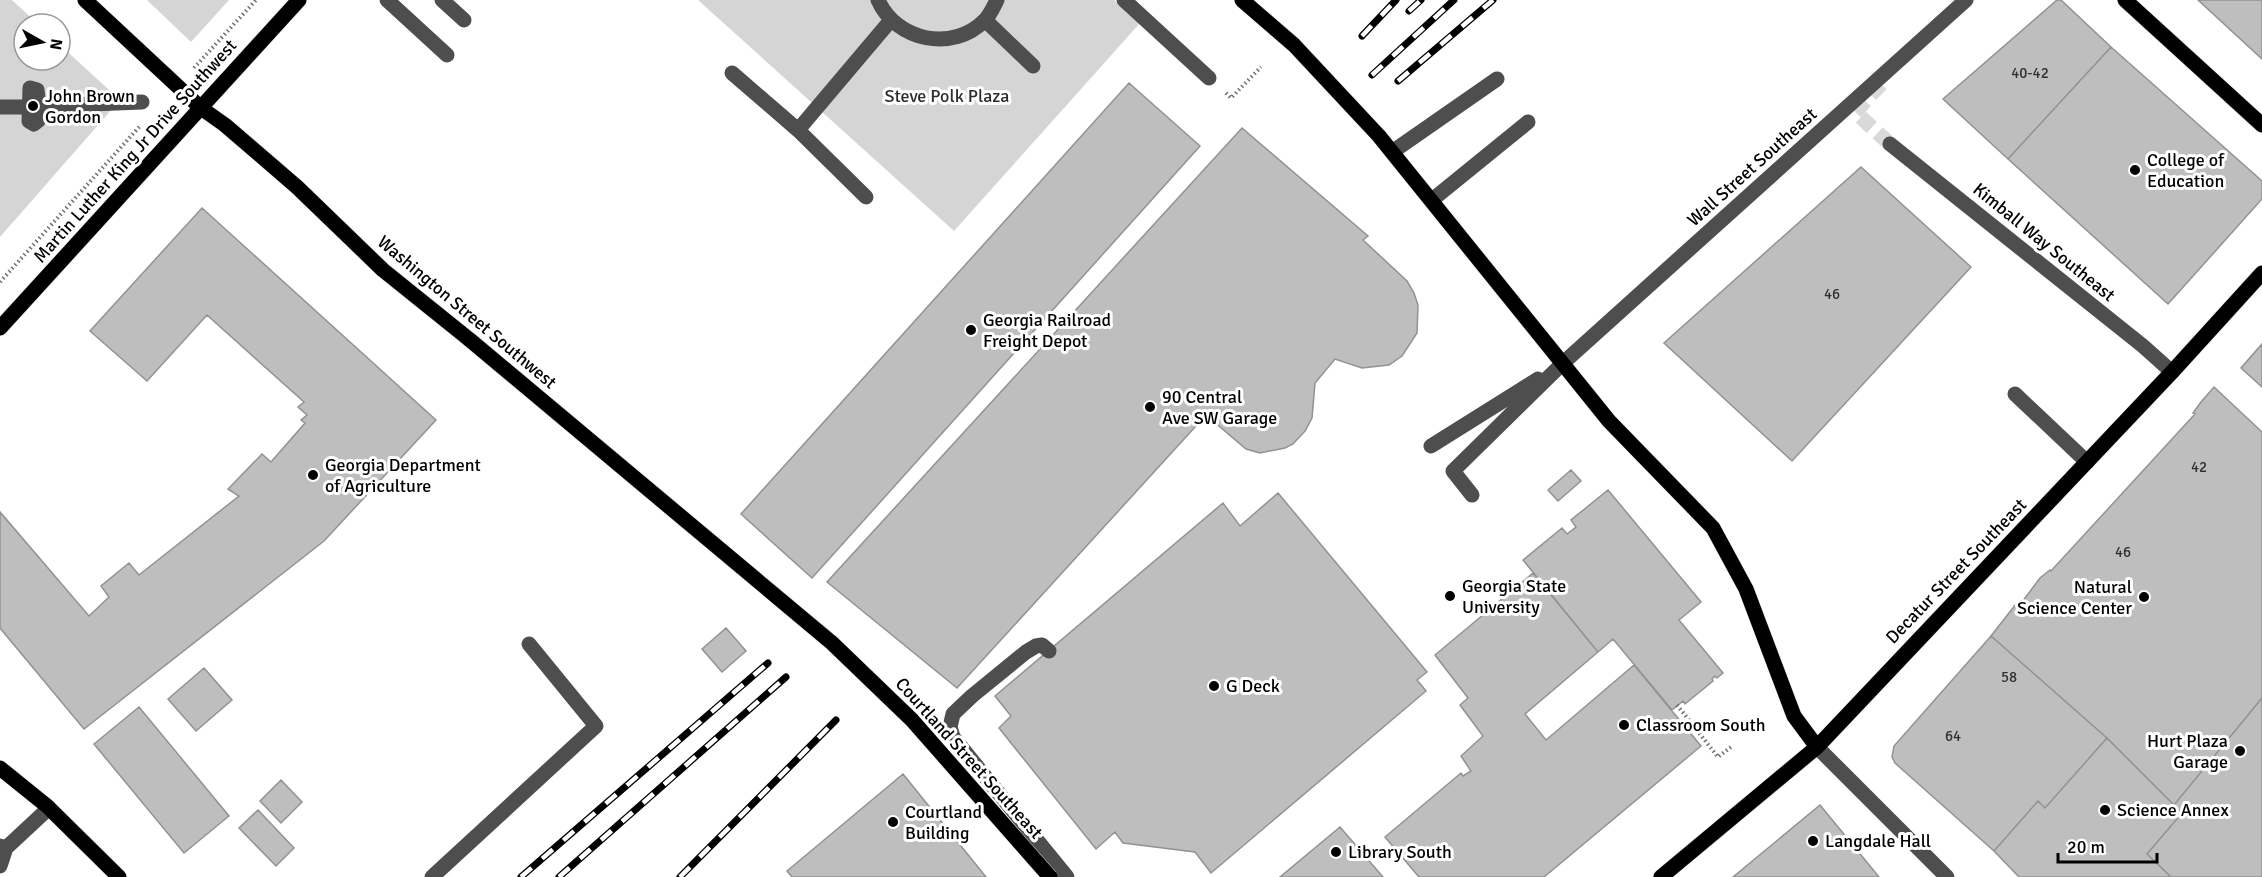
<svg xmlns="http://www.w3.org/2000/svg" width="2262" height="877" viewBox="0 0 2262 877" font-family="Signika,sans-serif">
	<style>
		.green { fill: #d5d5d5 }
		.building { fill: #bebebe; stroke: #929292; stroke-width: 1.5 }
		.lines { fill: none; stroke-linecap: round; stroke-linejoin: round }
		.minor-tunnel { stroke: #d9d9d9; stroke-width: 15; stroke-dasharray: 15 8; stroke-linecap: butt }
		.major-casing { stroke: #dbdbdb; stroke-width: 16 }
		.path { stroke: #707070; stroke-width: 4; stroke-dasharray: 1.5 3; stroke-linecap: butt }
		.minor { stroke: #4e4e4e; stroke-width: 15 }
		.major { stroke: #000; stroke-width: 15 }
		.rail-casing { stroke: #000; stroke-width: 7 }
		.rail { stroke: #fff; stroke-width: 4.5; stroke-dasharray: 14; stroke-linecap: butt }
		.major-bridge-casing { stroke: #dbdbdb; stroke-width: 16; stroke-linecap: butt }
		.major-bridge { stroke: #000; stroke-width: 15 }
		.poi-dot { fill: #000; stroke: #fff; stroke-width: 2 }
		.labels { text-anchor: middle; stroke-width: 6; stroke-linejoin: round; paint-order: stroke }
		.number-label { font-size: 15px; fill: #303030 }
		.poi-label { font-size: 18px; fill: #000; stroke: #fff; text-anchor: start }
		.park-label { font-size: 18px; fill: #2c2c2c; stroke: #fff }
		.street-label { font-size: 18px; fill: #000; stroke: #fff }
	</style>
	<rect width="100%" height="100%" fill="#fff"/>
	<!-- green -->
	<path class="green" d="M 0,0 L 12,0 L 38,24 L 24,24 L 24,60 L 60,60 L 60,45 L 120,100 L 0,237 Z
		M 147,0 L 229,0 L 191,42 Z
		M 698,0 L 1114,0 L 1140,23 L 954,231 Z"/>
	<!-- building -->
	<path class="building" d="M 2057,0 L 2061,0 L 2111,47 L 2008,159 L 1943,99 Z
		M 2198,0 L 2262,0 L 2262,59 Z
		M 2111,47 L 2262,181 L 2262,199 L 2168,304 L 2008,159 Z
		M 1129,83 L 1200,146 L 812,578 L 741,514 Z
		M 1242,128 L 1368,236 L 1363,240 L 1407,281 L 1414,293 L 1418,305 L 1417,333 L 1402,356 L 1389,365 L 1362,368 L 1335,359 L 1315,383 L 1312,418 L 1305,431 L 1293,444 L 1285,448 L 1260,453 L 1246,449 L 1206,415 L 957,688 L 827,582 Z
		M 1861,167 L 1971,267 L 1792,461 L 1664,343 Z
		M 202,208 L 436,420 L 324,541 L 84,729 L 0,628 L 0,512 L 89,616 L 109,597 L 101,586 L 129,563 L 139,575 L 239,496 L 228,489 L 262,454 L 271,462 L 305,423 L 301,420 L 307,415 L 298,407 L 304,402 L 207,315 L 147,381 L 90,331 Z
		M 2262,344 L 2262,387 L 2241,368 Z
		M 2214,387 L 2262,432 L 2262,698 L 2174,805 L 2107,738 L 1991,636 L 2016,604 L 2019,606 L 2040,578 L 2050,570 L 2051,571 L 2195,414 L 2193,413 L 2201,402 Z
		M 1571,470 L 1581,481 L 1558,501 L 1548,490 Z
		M 1608,490 L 1701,602 L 1679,620 L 1723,673 L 1717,678 L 1715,676 L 1712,679 L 1713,681 L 1685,704 L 1683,701 L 1672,710 L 1613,639 L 1598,652 L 1523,560 L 1562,528 L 1567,534 L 1576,527 L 1571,520 Z
		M 1278,493 L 1427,672 L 1417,680 L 1426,691 L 1211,873 L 1195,852 L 1123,843 L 1115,832 L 1096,849 L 999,728 L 1011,716 L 995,696 L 1223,503 L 1240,526 Z
		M 1533,573 L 1598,652 L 1525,714 L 1546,740 L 1634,665 L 1701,746 L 1544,877 L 1419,877 L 1385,837 L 1461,773 L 1463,776 L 1471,771 L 1461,756 L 1483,736 L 1460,705 L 1468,698 L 1435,655 Z
		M 726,628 L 746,651 L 722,672 L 702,649 Z
		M 1991,636 L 2107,738 L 2045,808 L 2038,801 L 1994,851 L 1895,763 L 1892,757 L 1894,746 Z
		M 204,668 L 232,700 L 196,731 L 168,699 Z
		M 2262,698 L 2262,877 L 2171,877 L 2147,854 L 2182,813 L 2174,805 Z
		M 139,707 L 229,816 L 184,853 L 94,744 Z
		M 2107,738 L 2182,813 L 2147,854 L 2171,877 L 2019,877 L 1994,851 L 2038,801 L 2045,808 Z
		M 903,774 L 986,877 L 792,877 L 787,871 Z
		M 281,780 L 302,802 L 281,823 L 260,801 Z
		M 1820,805 L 1879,877 L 1733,877 Z
		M 258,810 L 294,848 L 276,866 L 239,828 Z
		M 1340,827 L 1383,877 L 1280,877 Z"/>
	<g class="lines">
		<!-- minor-tunnel -->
		<path class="minor-tunnel" d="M 1881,84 L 1855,112 L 1890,144"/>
		<!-- major casing -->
		<g class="major-casing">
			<path id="major" d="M 85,0 L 201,108 L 225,125 L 297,187 L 383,270 L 470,340
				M 1242,0 L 1294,45
				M 2125,0 L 2262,125
				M 1379,136 L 1609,421 L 1713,528 L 1746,589 L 1794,716 L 1817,747
				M 0,328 L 299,0
				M 0,768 L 47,806 L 119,877
				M 1661,877 L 1817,747 L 2172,372 L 2262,273"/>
		</g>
		<!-- path -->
		<path class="path" d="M 194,68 L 256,0
			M 1226,93 L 1231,98 L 1261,67
			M 0,282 L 140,126
			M 1677,705 L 1718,757 L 1731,747"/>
		<!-- minor -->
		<path class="minor" d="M 387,0 L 447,55
			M 442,0 L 464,20
			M 878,0 C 896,41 953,53 985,20 C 990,15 994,6 997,0
			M 1124,0 L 1209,78
			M 985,20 L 1033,66
			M 732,73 L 798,130 L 866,197
			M 39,106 L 39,120 L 34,124 L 29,121 L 30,88 L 37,90 L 39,106 L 142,102
			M 0,107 L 29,107
			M 798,130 L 891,20
			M 1890,144 L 2143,346 L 2172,372
			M 1392,152 L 1497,79
			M 1432,200 L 1528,122
			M 2015,394 L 2087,462
			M 1431,446 L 1538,379
			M 1472,495 L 1453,471 L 1563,363 L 1966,0
			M 1049,651 L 1042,645 L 1036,646 L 1026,652 L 972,696 L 953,714 L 950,727 L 953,737 L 1067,877
			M 1817,747 L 1947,877
			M 0,846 L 6,848 L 49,808
			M 0,866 L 6,848
			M 432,877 L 596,726 L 529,644"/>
		<!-- major -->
		<use href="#major" class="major"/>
		<!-- rail casing -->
		<g class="rail-casing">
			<path id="rail" d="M 1409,11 L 1421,0
				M 1362,36 L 1396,0
				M 1372,75 L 1454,0
				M 1398,81 L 1493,0
				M 521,877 L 768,663
				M 559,877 L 786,677
				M 680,877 L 836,720"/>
		</g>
		<!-- rail -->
		<use href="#rail" class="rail"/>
		<!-- major-bridge casing -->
		<g class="major-bridge-casing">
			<path id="major-bridge" d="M 1294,45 L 1379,136
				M 470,340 L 832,643 L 912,720 L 1050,877"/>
		</g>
		<!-- major-bridge -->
		<use href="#major-bridge" class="major-bridge"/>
	</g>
	<!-- markers -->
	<g class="poi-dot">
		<circle cx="33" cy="106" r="6"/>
		<circle cx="2135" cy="170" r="6"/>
		<circle cx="971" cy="330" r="6"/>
		<circle cx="1150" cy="407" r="6"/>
		<circle cx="313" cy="475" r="6"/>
		<circle cx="1450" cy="596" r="6"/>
		<circle cx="2144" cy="597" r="6"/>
		<circle cx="1214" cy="686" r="6"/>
		<circle cx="1624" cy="725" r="6"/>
		<circle cx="2240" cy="751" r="6"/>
		<circle cx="2105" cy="810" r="6"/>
		<circle cx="893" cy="822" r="6"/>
		<circle cx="1813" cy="841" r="6"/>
		<circle cx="1336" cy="852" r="6"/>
	</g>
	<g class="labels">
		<!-- number labels -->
		<g class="number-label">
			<text x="2030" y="78">40-42</text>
			<text x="1832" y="299">46</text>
			<text x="2199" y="472">42</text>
			<text x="2123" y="557">46</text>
			<text x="2009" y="682">58</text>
			<text x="1953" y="741">64</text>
		</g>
		<!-- poi labels -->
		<g class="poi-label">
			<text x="45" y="102">John Brown<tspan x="45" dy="21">Gordon</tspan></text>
			<text x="2147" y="166">College of<tspan x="2147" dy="21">Education</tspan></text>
			<text x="983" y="326">Georgia Railroad<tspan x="983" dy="21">Freight Depot</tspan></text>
			<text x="1162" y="403">90 Central<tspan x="1162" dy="21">Ave SW Garage</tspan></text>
			<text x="325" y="471">Georgia Department<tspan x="325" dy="21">of Agriculture</tspan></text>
			<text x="1462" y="592">Georgia State<tspan x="1462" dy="21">University</tspan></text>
			<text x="2132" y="593" text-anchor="end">Natural<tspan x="2132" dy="21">Science Center</tspan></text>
			<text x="1226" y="692">G Deck</text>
			<text x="1636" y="731">Classroom South</text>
			<text x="2228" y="747" text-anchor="end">Hurt Plaza<tspan x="2228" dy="21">Garage</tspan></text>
			<text x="2117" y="816">Science Annex</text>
			<text x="905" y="818">Courtland<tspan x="905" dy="21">Building</tspan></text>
			<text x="1825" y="847">Langdale Hall</text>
			<text x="1348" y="858">Library South</text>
		</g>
		<!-- park labels -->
		<g class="park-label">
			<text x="947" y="102">Steve Polk Plaza</text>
		</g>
		<!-- street labels -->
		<g class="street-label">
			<text transform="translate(135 151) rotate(-48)" y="6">Martin Luther King Jr Drive Southwest</text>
			<text transform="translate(1752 167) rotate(-42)" y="6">Wall Street Southeast</text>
			<text transform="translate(2044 242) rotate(39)" y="6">Kimball Way Southeast</text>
			<text transform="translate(467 312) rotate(40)" y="6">Washington Street Southwest</text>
			<text transform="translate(1956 571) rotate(-46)" y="6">Decatur Street Southeast</text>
			<text transform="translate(969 758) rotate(48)" y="6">Courtland Street Southeast</text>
		</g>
	</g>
	<!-- north arrow -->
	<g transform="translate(42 42) rotate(99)"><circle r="28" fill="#ffffff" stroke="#999999" stroke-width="1.5"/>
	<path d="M0-4.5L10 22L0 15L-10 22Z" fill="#000000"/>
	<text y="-9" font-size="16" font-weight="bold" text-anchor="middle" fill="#000000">N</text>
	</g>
	<!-- scale -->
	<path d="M2058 853v9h99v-9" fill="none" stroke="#000000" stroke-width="3"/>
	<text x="2067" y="853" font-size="18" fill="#000000" stroke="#ffffff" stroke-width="4.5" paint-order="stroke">20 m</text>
</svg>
